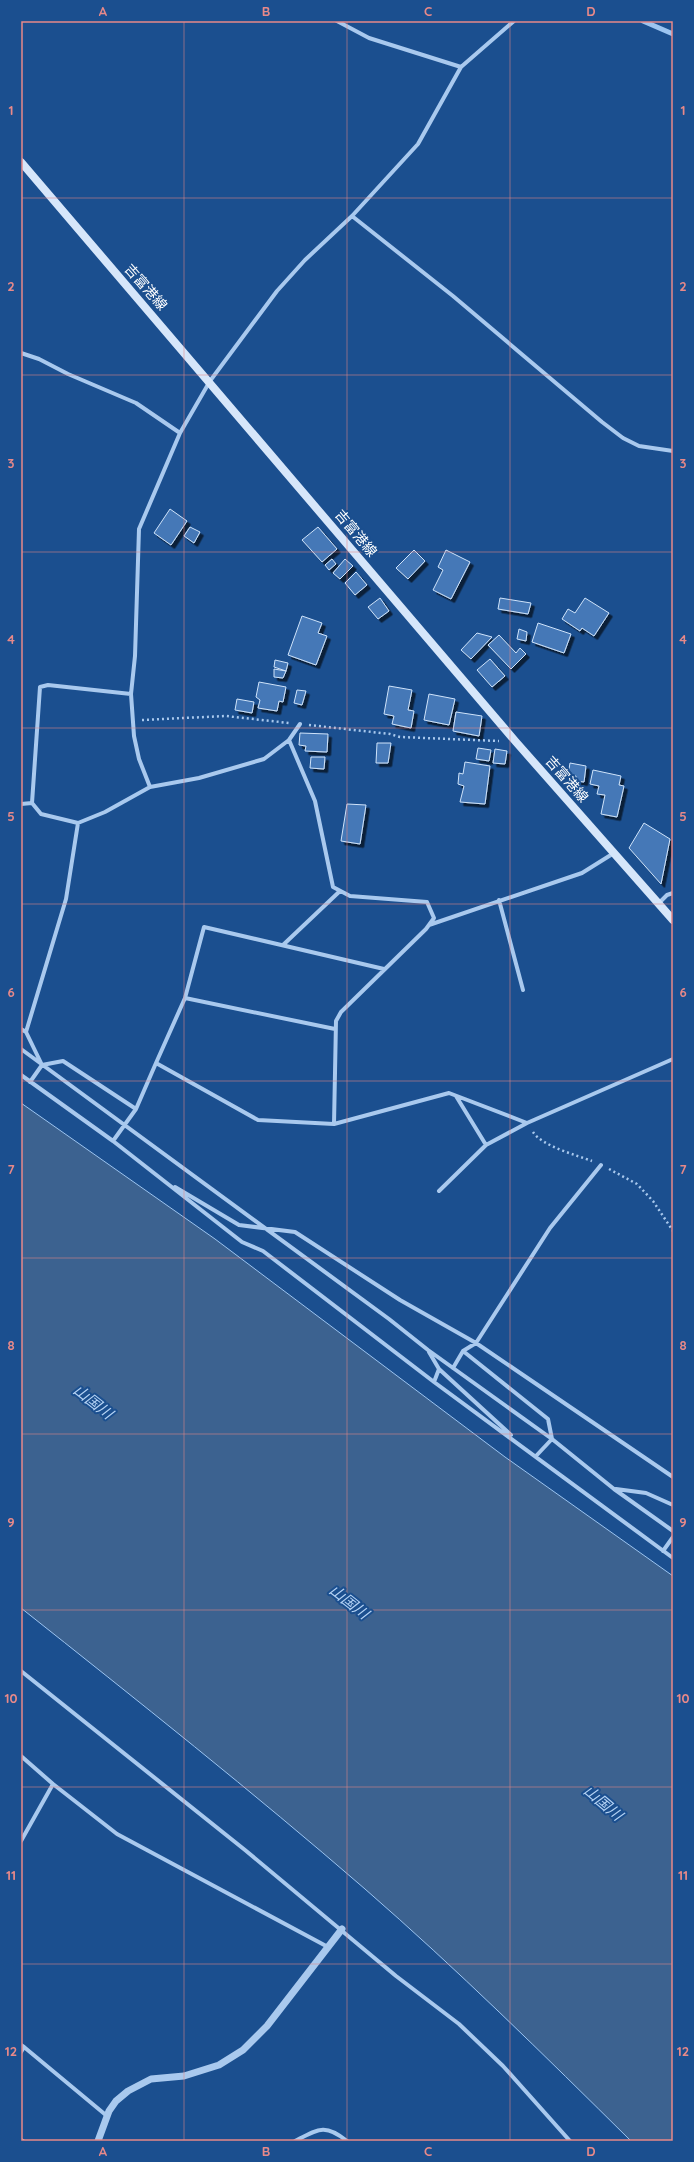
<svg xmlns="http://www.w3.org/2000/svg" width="694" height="2162" viewBox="0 0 694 2162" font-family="Quicksand,'Noto Sans JP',sans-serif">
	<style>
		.water { fill: #3c6290; stroke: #9cc4f0 }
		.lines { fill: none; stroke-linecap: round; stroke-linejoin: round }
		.stream { stroke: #9cc4f0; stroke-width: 5 }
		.building { fill: #4478b7; stroke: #cfe3fa; filter: url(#shadow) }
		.path { stroke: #a9c9ee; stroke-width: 2.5; stroke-dasharray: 2 3; stroke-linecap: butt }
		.minor { stroke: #a9c9ee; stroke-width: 4 }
		.tertiary { stroke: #a9c9ee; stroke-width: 7 }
		.secondary { stroke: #d6e6fa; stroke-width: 8 }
		.grid { fill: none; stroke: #e88989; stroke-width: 1; stroke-opacity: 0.55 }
		.labels { text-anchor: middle; stroke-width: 4; stroke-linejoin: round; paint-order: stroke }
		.street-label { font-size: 14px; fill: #fff; stroke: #1b4f8f }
		.water-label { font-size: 15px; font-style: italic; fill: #b5d3f5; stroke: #1b4f8f }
		.neatline { fill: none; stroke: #e88989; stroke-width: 1.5 }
		.grid-label { font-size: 13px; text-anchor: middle; font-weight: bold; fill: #e88989 }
	</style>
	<defs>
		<filter id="shadow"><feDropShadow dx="3.5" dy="3.5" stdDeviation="0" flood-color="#0009"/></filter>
	</defs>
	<rect width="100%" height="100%" fill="#1b4f8f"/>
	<!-- water -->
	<path class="water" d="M 21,1103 L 215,1239 L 505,1457 L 673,1576 L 673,2141 L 631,2141 C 544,2055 457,1969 365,1889 C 253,1792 137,1700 21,1608 Z"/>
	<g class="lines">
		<!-- stream -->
		<path class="stream" d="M 643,21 L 673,34"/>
	</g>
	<!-- building -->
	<path class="building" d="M 170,509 L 187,521 L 171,545 L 154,533 Z
		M 190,527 L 200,532 L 194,543 L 184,536 Z
		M 318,527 L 337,549 L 322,562 L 302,540 Z
		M 414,550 L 425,561 L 408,579 L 396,568 Z
		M 446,550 L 470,562 L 451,599 L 433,590 L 443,570 L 438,567 Z
		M 332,559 L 336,564 L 329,570 L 325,565 Z
		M 345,559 L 353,566 L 340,579 L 333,573 Z
		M 356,572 L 367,585 L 355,595 L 345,583 Z
		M 380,598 L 389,611 L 378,619 L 368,607 Z
		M 500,598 L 531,603 L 528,614 L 498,609 Z
		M 585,598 L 609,613 L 594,636 L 582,628 L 580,631 L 562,619 L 568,609 L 575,613 Z
		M 302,616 L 322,623 L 318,633 L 327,636 L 316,665 L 288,655 Z
		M 538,623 L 571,634 L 564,653 L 532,642 Z
		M 519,629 L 527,632 L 526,641 L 517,639 Z
		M 477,633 L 492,637 L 471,659 L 461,650 Z
		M 499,635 L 516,653 L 520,648 L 526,654 L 511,669 L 488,645 Z
		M 490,659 L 505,676 L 492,687 L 477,670 Z
		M 275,660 L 288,663 L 286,671 L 274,667 Z
		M 274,669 L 286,671 L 283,678 L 274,677 Z
		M 259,682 L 286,687 L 283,702 L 279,701 L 277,711 L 258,708 L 260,700 L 256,697 Z
		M 389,686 L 412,690 L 408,710 L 414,711 L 411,728 L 392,724 L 394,716 L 384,714 Z
		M 297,690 L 306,691 L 302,705 L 294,703 Z
		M 429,694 L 455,699 L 449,725 L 424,720 Z
		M 237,699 L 254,702 L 252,713 L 235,710 Z
		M 456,712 L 482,716 L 479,736 L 453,731 Z
		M 300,733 L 328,734 L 327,752 L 305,751 L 306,746 L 299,745 Z
		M 377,743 L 391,743 L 388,763 L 376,763 Z
		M 478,748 L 491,750 L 489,761 L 476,759 Z
		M 495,749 L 507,751 L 505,764 L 493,763 Z
		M 311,757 L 325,757 L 324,769 L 310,768 Z
		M 465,762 L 490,766 L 485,804 L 460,802 L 464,786 L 458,784 L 459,773 L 463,774 Z
		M 570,763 L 586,766 L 584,782 L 576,781 L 576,776 L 568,775 Z
		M 593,770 L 621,776 L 619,785 L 624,786 L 617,817 L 601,814 L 605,795 L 597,794 L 599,786 L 590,784 Z
		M 347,804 L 366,805 L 360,844 L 341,841 Z
		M 644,823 L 670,839 L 661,884 L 629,848 Z"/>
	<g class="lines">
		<!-- path -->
		<path class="path" d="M 142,720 L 226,716 L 289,723
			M 309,725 L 390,734 L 400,737 L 499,741
			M 533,1132 C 542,1146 576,1155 592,1161
			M 609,1169 L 637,1184 L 653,1201 L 673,1231"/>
		<!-- minor -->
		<path class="minor" d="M 337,21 L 369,38 L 461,67
			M 352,216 L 453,296 L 602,422 L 623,438 L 639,446 L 673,451
			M 21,353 L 39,359 L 68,374 L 136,403 L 180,433
			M 300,724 L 289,740 L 315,801 L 333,887 L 350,896 L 427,902 L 434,918 L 426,929 L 341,1012 L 336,1021 L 334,1124
			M 150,787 L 199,778 L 264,759 L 289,740
			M 32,803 L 40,687 L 48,685 L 131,694
			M 21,804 L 32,803 L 41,814 L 78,823 L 105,812 L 150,787 L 139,759 L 134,736 L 131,694 L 135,656 L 139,529 L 180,433 L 210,381 L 277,291 L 305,260 L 352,216 L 418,144 L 461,67 L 514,21
			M 499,900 L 523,990
			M 659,903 L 667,895 L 673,893
			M 429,925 L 582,873 L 614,853
			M 283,945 L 340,891
			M 185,998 L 335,1029
			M 21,1029 L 26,1032 L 42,1065 L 63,1061 L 136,1109
			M 26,1032 L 66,899 L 78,823
			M 21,1049 L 389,1319 L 428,1350 L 552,1439 L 614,1489 L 673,1531
			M 156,1063 L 185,998 L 204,927 L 384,969
			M 21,1075 L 113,1141 L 242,1242 L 263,1251 L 434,1382 L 673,1558
			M 30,1082 L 42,1065
			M 456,1096 L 486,1145
			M 113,1141 L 136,1109 L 156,1063 L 258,1120 L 334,1124 L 449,1093 L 527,1123
			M 175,1187 L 239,1225 L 295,1232 L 400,1300 L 476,1343 L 673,1477
			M 439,1191 L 486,1145 L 527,1123 L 673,1059
			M 463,1351 L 548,1419 L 552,1439 L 536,1456
			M 429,1352 L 439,1369 L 511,1435
			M 453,1368 L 463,1351 L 476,1343 L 550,1228 L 601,1165
			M 434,1382 L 439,1369
			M 616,1489 L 646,1493 L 673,1505
			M 663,1551 L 673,1537
			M 21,1671 L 245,1850 L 396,1976 L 459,2024 L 503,2066 L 570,2141
			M 21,1756 L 53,1784 L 117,1834 L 328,1947
			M 21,1841 L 53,1784
			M 21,2045 L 24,2047 L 21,2052
			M 24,2047 L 107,2116
			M 21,2140 L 23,2141
			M 295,2141 C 318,2129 325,2123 347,2141"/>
		<!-- tertiary -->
		<path class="tertiary" d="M 98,2141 L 109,2111 L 116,2101 L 128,2091 L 151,2079 L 184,2076 L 219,2065 L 243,2050 L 267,2026 L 342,1929"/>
		<!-- secondary -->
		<path class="secondary" d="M 21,162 L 516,742 L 673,920"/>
	</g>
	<!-- grid -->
	<path class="grid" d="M 184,21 L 184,2141M 347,21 L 347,2141M 510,21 L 510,2141M 21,198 L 673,198M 21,375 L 673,375M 21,552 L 673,552M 21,728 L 673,728M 21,904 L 673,904M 21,1081 L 673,1081M 21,1258 L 673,1258M 21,1434 L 673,1434M 21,1610 L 673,1610M 21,1787 L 673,1787M 21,1964 L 673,1964"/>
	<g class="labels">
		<!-- street labels -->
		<g class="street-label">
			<text transform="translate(146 287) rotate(49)" y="5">吉富港線</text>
			<text transform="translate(356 533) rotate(50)" y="5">吉富港線</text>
			<text transform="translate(567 779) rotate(49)" y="5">吉富港線</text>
		</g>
		<!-- water labels -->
		<g class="water-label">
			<text transform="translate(93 1402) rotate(38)" y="5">山国川</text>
			<text transform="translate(349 1602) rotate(38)" y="5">山国川</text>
			<text transform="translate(603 1803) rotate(40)" y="5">山国川</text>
		</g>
	</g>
	<!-- border -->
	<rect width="694" height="2162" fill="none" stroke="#1b4f8f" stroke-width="44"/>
	<rect x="22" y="22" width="650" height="2118" class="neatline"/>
	<g class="grid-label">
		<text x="103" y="16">A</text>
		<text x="266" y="16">B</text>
		<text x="428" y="16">C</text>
		<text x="591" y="16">D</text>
		<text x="11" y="115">1</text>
		<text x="683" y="115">1</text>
		<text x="11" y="291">2</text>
		<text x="683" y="291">2</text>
		<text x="11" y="468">3</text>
		<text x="683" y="468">3</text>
		<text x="11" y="644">4</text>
		<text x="683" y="644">4</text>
		<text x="11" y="821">5</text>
		<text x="683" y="821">5</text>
		<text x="11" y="997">6</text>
		<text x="683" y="997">6</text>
		<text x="11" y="1174">7</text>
		<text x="683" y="1174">7</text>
		<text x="11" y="1350">8</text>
		<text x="683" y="1350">8</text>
		<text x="11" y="1527">9</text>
		<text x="683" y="1527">9</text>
		<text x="11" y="1703">10</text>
		<text x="683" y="1703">10</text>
		<text x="11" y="1880">11</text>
		<text x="683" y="1880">11</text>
		<text x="11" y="2056">12</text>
		<text x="683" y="2056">12</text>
		<text x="103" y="2156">A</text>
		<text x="266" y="2156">B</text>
		<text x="428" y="2156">C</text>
		<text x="591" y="2156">D</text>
	</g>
</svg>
